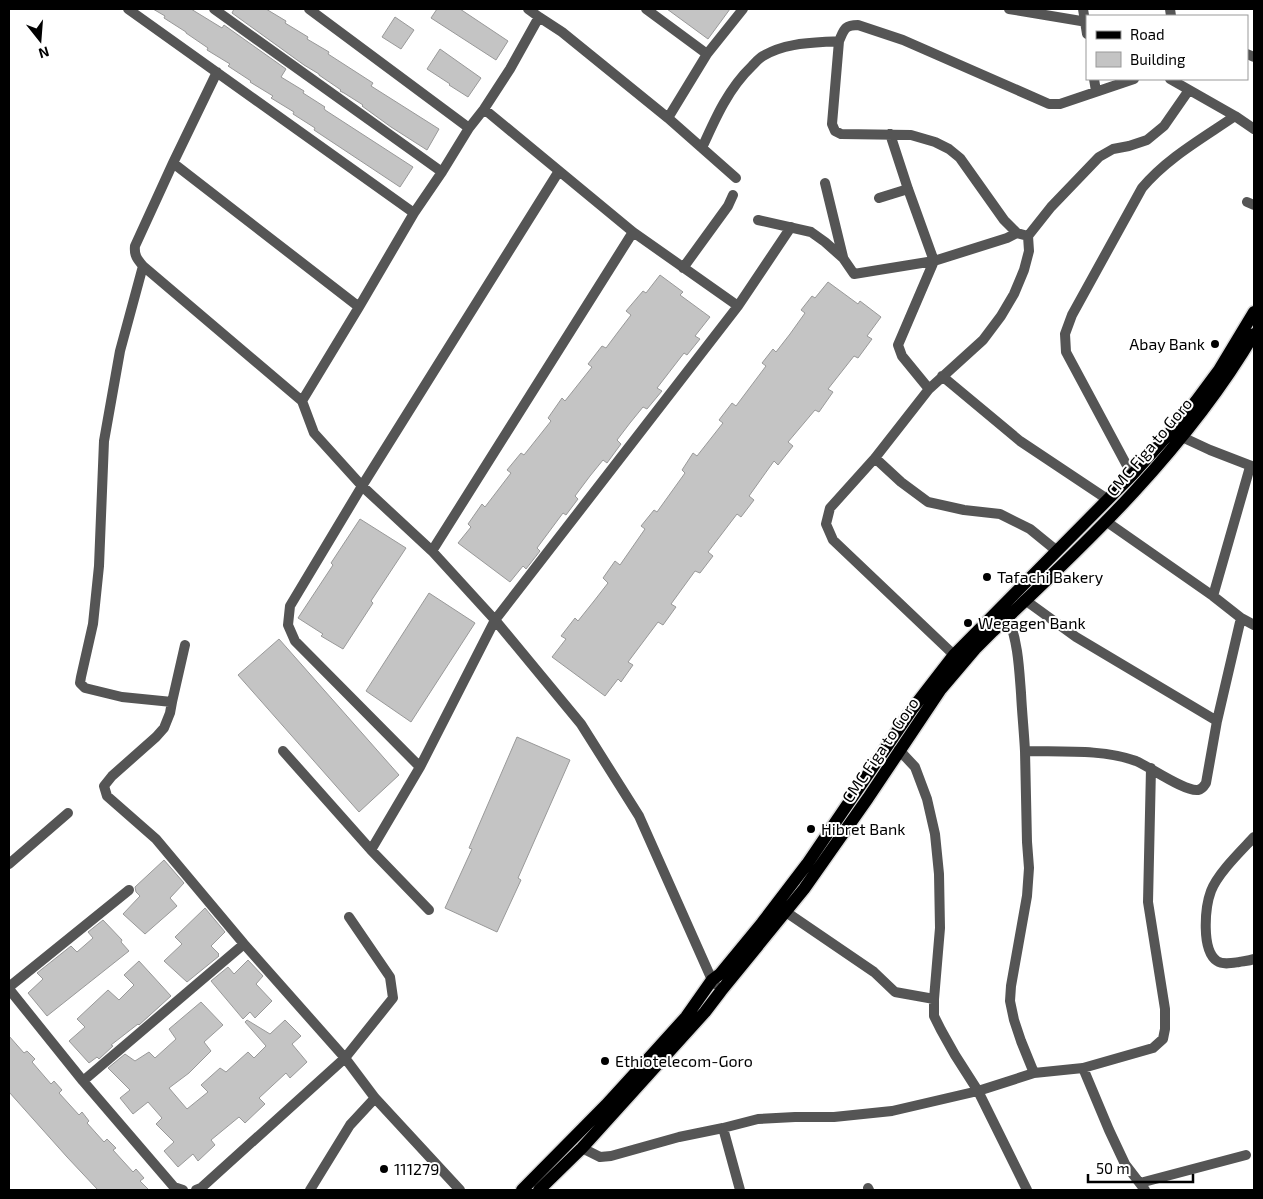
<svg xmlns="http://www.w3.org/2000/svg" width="1263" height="1199" viewBox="0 0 1263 1199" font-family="'Exo 2',sans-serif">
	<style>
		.building { fill: #c4c4c4; stroke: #999 }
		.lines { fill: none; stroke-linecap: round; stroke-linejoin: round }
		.primary-casing { stroke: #dbdbdb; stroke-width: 15 }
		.minor { stroke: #555; stroke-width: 10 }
		.primary { stroke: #000; stroke-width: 12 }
		.poi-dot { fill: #000; stroke: #fff; stroke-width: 2 }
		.labels { text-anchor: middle; stroke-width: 4; stroke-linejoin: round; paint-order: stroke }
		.poi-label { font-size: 16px; fill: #000; stroke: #fff; text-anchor: start }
		.street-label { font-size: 16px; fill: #000; stroke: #fff }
	</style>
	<rect width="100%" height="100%" fill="#fff"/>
	<!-- building -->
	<path class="building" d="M 153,9 L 191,9 L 222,28 L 224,25 L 286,69 L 281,77 L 304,91 L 303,93 L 325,107 L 324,108 L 325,110 L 413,167 L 400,187 L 314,130 L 315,128 L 293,114 L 294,112 L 271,98 L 273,96 L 250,82 L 251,81 L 228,66 L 230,64 L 207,50 L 208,48 L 186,33 L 186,32 L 164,18 L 165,16 Z
		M 234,9 L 266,9 L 286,21 L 285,23 L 308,37 L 307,39 L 329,52 L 328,54 L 373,83 L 371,86 L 439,129 L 427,150 L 391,127 L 362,106 L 363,105 L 344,93 L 340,91 L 341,90 L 319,75 L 319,74 L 304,65 L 232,13 Z
		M 437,9 L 460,9 L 508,41 L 496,60 L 431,18 Z
		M 667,9 L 730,9 L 708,39 Z
		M 395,17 L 414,30 L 401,49 L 382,37 Z
		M 440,49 L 481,78 L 468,97 L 449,85 L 450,84 L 427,69 Z
		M 660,275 L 683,292 L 680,295 L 710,317 L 695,336 L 700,339 L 687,355 L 684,353 L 657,388 L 662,391 L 647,409 L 643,407 L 630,423 L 617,440 L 621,444 L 607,463 L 603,460 L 590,476 L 575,496 L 578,499 L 566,515 L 563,513 L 537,548 L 540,551 L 526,569 L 523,566 L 510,582 L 458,543 L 471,527 L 468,524 L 482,504 L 485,507 L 511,473 L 507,470 L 521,453 L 524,455 L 551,421 L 548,418 L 562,398 L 565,401 L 592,367 L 588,364 L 602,346 L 606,348 L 618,332 L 631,315 L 626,311 L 643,291 L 646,293 Z
		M 828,282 L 858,304 L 860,301 L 881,317 L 867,336 L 872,339 L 858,358 L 854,356 L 828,389 L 833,392 L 819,412 L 815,410 L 788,442 L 793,446 L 778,465 L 774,461 L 749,496 L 754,500 L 741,517 L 737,514 L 708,552 L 713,556 L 700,573 L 695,571 L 671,604 L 676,607 L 663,625 L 658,622 L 628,662 L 633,665 L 621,682 L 618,679 L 605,696 L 552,657 L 566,639 L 561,636 L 575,618 L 578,621 L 594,601 L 608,583 L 603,578 L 615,561 L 620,565 L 645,529 L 641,526 L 654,510 L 657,512 L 685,473 L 682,470 L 693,453 L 697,456 L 723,423 L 719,420 L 732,403 L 736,406 L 766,366 L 762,363 L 773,349 L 776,352 L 790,334 L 805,313 L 801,310 L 812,296 L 815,298 Z
		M 360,519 L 406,548 L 371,601 L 373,603 L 343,649 L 321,636 L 323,634 L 298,618 L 333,565 L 331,563 Z
		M 429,593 L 475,623 L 411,722 L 366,691 Z
		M 279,639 L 399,775 L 359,812 L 238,675 Z
		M 517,737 L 570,760 L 518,878 L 521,880 L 497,932 L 445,908 L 472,849 L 469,848 Z
		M 164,860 L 184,883 L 170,898 L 177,906 L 145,934 L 123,914 L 140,896 L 136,892 L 135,887 Z
		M 205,908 L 225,932 L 211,946 L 219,954 L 218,955 L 219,956 L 187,982 L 164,961 L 182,944 L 175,937 Z
		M 103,920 L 122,940 L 121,942 L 129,951 L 47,1016 L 28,993 L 43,979 L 37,973 L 71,946 L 77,952 L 93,938 L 88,932 Z
		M 248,960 L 263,976 L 256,984 L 272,1001 L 255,1018 L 250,1012 L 243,1019 L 211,981 L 228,967 L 234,974 Z
		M 139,961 L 171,996 L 139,1025 L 138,1024 L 111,1045 L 113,1046 L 99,1059 L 97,1057 L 89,1063 L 69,1041 L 85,1027 L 77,1019 L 108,990 L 119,1000 L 134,985 L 124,975 Z
		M 201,1002 L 223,1025 L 204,1042 L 211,1051 L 189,1073 L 169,1088 L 187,1109 L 208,1092 L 201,1085 L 220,1068 L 226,1072 L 248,1052 L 254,1058 L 266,1046 L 245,1022 L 247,1020 L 270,1034 L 285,1020 L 301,1036 L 292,1044 L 307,1062 L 290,1078 L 286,1073 L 259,1098 L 265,1104 L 245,1123 L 239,1117 L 211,1140 L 215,1145 L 198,1161 L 193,1154 L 178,1167 L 164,1151 L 174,1142 L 156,1124 L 162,1118 L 148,1102 L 133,1114 L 120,1098 L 130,1090 L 108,1068 L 125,1054 L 135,1061 L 149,1052 L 155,1058 L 176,1039 L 169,1029 Z
		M 9,1036 L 24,1053 L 27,1051 L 35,1059 L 32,1062 L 51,1084 L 54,1081 L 62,1090 L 59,1093 L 79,1115 L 82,1112 L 89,1121 L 87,1123 L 104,1142 L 107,1139 L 116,1148 L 113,1150 L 133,1172 L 136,1169 L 144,1178 L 140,1181 L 149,1190 L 98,1190 L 67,1157 L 9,1092 Z"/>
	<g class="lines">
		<!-- primary casing -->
		<g class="primary-casing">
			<path id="primary" d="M 522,1190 L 606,1105 L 648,1059 L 686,1017 L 712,980 L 720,974 L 762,923 L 807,864 L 913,708 L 954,655 L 1132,475 L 1175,427 L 1196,401 L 1219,370 L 1254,312
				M 539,1190 L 582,1148 L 705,1012 L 721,991 L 804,889 L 868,798 L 941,689 L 975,649 L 993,631 C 1089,541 1187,448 1254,334"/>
		</g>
		<!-- minor -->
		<path class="minor" d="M 128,9 L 414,213
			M 214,9 L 442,172
			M 309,9 L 469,128
			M 646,9 L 707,54
			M 1009,9 L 1087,22
			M 1083,9 L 1087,34
			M 1170,9 L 1171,16
			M 539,17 L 562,32 L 668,118 L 736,178
			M 1247,54 L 1254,57
			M 217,72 L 173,163 L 135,246 C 134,255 137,259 143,266 L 302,401 L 314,433 L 362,486 L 290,606 L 288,625 L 295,641 L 420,767
			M 1094,79 L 1096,91
			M 1170,79 L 1235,116 L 1254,129
			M 484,109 L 633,232 L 738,306
			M 668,118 L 707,54 L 743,9
			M 890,134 L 908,189 L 934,261 L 898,345 L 902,356 L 929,389
			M 702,148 C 715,119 728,89 752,66 C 755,63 759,58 763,56 C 786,42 814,43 839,41
			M 173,163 L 359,307
			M 559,171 L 362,486 L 432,551 L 495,620 L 581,724 L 639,816 L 712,980 L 715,984
			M 825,183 L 843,257
			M 879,198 L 908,189
			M 1247,202 L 1254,205
			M 758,220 L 811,232 L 825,242 L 843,258 L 854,274 L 934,261 L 1007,238 L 1017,233
			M 1028,236 L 1017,233 L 1004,220 L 960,158 L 949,149 L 935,142 L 911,135 L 841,134 L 835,131 L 832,124 L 839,41 C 844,30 844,25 858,25 L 903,40 L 1049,104 L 1060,104 L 1134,79
			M 143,266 L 120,351 L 104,441 L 99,566 L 93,624 L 81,677 L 80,683 L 85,688 L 122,697 L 172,702 L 170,713 L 164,728 L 156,737 L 112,776 L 104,786 L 107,796 L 156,839 L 244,944 L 345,1058 L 201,1188 L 196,1190
			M 683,268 L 728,206 L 733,195
			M 942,376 L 1020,441 L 1107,499
			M 302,401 L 359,307 L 414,213 L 442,172 L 469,128 L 484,109 L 510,69 L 539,17 L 528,9
			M 1182,437 L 1210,450 L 1254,467
			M 875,458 L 901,482 L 928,502 L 964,510 L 1000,514 L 1030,529 L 1057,551
			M 1132,475 L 1066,352 L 1065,334 L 1072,315 L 1142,188 C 1167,158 1203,138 1235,116
			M 1107,522 L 1213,596 L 1250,467
			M 432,551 L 633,232
			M 1213,596 L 1241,618 L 1254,625
			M 1025,600 L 1076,637 L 1217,721 L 1241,618
			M 1008,617 C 1018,642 1019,667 1021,693 C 1022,713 1024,732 1025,751
			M 954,655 L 833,540 L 826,524 L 830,508 L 875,458 L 929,389 L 983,340 L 1001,316 L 1014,294 L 1024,270 L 1029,251 L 1028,236 L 1051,207 L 1099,157 L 1113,149 L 1129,146 L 1147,140 L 1164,126 L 1189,90
			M 172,702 L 185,645
			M 283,751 L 371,850
			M 1254,837 C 1241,851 1218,873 1211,891 C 1205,907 1201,950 1217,961 C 1223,965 1232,963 1239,962 C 1245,961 1249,961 1254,959
			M 9,864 L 68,813
			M 429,910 L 371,850 L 420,767 L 495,620 L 738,306 L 791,227
			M 786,912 L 874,972 L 895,992 L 934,999
			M 349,917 L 390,977 L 393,998 L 345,1058 L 375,1098 L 460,1190
			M 9,987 L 129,890
			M 9,989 L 83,1081 L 174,1187 L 183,1190
			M 1083,1068 L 1109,1130 L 1125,1164 L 1145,1190
			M 1034,1073 L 1021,1041 L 1014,1020 L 1010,1001 L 1011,986 L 1027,896 L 1029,868 L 1027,842 L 1025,751 C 1059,752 1104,749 1136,761 C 1150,767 1185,792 1198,790 C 1203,789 1204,786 1206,783 L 1217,721
			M 83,1081 L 244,944
			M 723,1128 L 740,1190
			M 582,1148 L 600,1157 L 611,1156 L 679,1137 L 723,1128 L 758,1119 L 795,1117 L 834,1117 L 892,1111 L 978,1091 L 955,1055 L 941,1030 L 934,1016 L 934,999 L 940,928 L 939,874 L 935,834 L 927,799 L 915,767 L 899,750
			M 1140,1183 L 1246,1155
			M 868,1188 L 869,1190
			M 310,1190 L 350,1125 L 375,1098
			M 1027,1190 L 978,1091 L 1034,1073 L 1083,1068 L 1153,1048 L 1163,1039 L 1165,1029 L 1165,1009 L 1148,902 L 1151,768"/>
		<!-- primary -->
		<use href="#primary" class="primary"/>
	</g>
	<!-- markers -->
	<g class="poi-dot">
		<circle cx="1215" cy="344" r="5"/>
		<circle cx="987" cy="577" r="5"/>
		<circle cx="968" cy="623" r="5"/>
		<circle cx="811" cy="829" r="5"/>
		<circle cx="605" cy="1061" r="5"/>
		<circle cx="384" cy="1169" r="5"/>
	</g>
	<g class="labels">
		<!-- poi labels -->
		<g class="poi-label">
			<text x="1205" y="350" text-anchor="end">Abay Bank</text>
			<text x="997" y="583">Tafachi Bakery</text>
			<text x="978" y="629">Wegagen Bank</text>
			<text x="821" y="835">Hibret Bank</text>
			<text x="615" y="1067">Ethiotelecom-Goro</text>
			<text x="394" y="1175">111279</text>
		</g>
		<!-- street labels -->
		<g class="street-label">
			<text transform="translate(1149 447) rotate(-50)" y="6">CMC Figa to Goro</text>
			<text transform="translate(880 750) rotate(-56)" y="6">CMC Figa to Goro</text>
		</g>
	</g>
	<!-- border -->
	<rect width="1263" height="1199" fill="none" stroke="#000000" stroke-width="20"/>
	<!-- legend -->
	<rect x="1086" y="15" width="162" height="65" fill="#ffffff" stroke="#999999"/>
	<rect x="1096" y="31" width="25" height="8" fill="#000000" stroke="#999999"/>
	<text x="1130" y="40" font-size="15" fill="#000000">Road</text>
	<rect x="1096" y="52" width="25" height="15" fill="#c4c4c4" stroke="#999999"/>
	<text x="1130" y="65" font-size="15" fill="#000000">Building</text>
	<!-- north arrow -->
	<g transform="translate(40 40) rotate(163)" stroke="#ffffff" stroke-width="4" paint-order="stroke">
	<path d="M0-4L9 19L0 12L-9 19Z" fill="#000000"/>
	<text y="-8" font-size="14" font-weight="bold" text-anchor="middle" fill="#000000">N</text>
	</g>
	<!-- scale -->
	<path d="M1088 1174v8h105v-8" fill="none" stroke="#000000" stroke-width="2.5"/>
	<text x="1096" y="1174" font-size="15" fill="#000000" stroke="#ffffff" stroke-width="4" paint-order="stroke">50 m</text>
</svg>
